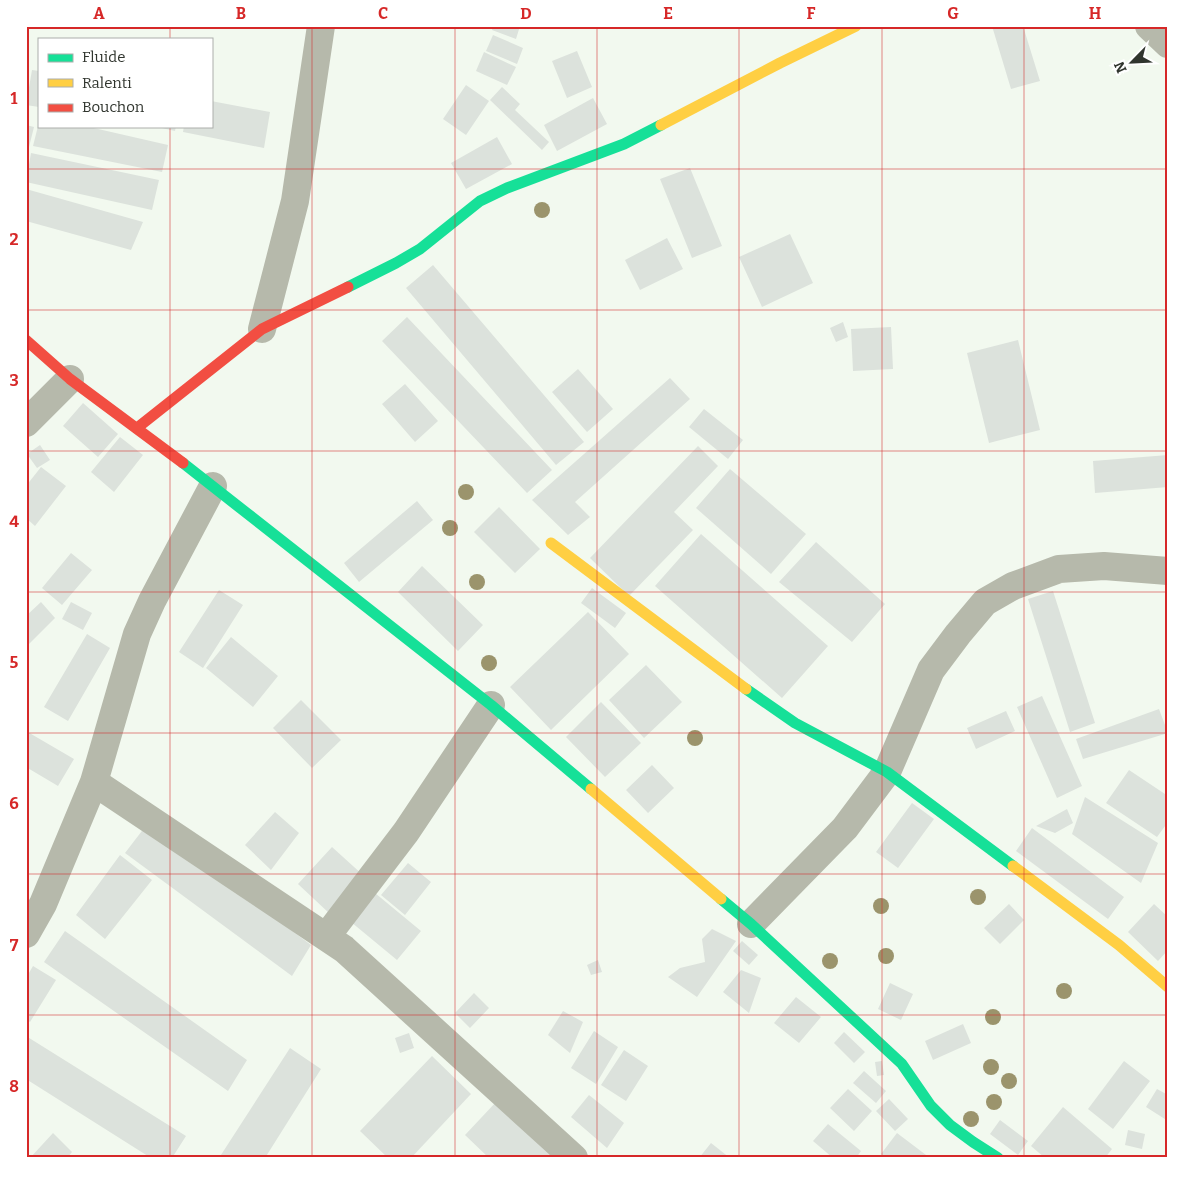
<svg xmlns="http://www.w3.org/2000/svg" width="1194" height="1184" viewBox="0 0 1194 1184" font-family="Bitter,serif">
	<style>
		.building { fill: #dce2dc }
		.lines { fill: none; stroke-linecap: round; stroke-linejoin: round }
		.street { stroke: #b6b9ab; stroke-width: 28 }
		.fast { stroke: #16e098; stroke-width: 11 }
		.slow { stroke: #ffcf43; stroke-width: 11 }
		.jam { stroke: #f24e42; stroke-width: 11 }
		.tree { fill: #9b946c }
		.grid { fill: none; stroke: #d62828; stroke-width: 1; stroke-opacity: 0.55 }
		.neatline { fill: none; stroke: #d62828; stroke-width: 2 }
		.grid-label { font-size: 16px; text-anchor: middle; font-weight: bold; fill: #d62828 }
	</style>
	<rect width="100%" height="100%" fill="#f2f9ef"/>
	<!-- building -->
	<path class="building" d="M 493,26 L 520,26 L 516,39 L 492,30 Z
		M 992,26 L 1023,26 L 1040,81 L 1011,89 Z
		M 493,35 L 523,48 L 517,64 L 486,51 Z
		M 577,51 L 592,87 L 567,98 L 552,61 Z
		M 484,52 L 516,67 L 507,85 L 476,71 Z
		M 32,70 L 39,71 L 39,107 L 26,105 Z
		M 466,85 L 489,101 L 466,135 L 443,119 Z
		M 502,87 L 520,104 L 515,110 L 549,142 L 542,150 L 490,100 Z
		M 593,98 L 607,124 L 557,151 L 544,125 Z
		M 211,101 L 270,112 L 264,148 L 183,132 L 184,126 L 211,126 Z
		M 26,125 L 34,127 L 27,155 L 26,155 Z
		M 38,126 L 85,126 L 168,145 L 162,172 L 33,146 Z
		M 153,126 L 176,126 L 175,131 Z
		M 497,137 L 512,164 L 466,189 L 451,163 Z
		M 31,153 L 159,180 L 152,210 L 26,182 Z
		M 690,168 L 722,246 L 692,258 L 660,179 Z
		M 26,189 L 143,222 L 131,250 L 26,221 Z
		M 790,234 L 813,283 L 762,307 L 739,257 Z
		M 667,238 L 683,269 L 640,290 L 625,260 Z
		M 433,265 L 584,442 L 556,465 L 406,288 Z
		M 407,317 L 552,470 L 527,493 L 382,341 Z
		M 843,322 L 848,337 L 836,342 L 830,328 Z
		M 891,327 L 893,369 L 853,371 L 851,329 Z
		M 1018,340 L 1040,430 L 989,443 L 967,353 Z
		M 578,369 L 613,409 L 587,432 L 552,392 Z
		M 670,378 L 690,399 L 575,502 L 590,517 L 568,535 L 532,500 Z
		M 405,384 L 438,421 L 415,442 L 382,404 Z
		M 83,403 L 118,434 L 98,457 L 63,426 Z
		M 704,409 L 743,440 L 728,459 L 689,427 Z
		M 120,437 L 143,455 L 114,492 L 91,472 Z
		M 40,445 L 50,460 L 37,468 L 27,454 Z
		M 698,446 L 718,466 L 674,512 L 693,530 L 629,596 L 590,558 Z
		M 1168,455 L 1168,487 L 1095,493 L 1093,461 Z
		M 41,467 L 66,486 L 35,526 L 26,518 L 26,486 Z
		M 730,469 L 806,534 L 771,574 L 696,508 Z
		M 417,501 L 433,520 L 359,582 L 344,563 Z
		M 499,507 L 540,549 L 515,573 L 474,532 Z
		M 701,534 L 828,646 L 782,698 L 655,586 Z
		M 816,542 L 885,604 L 852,642 L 779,582 Z
		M 71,553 L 92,570 L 62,605 L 42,588 Z
		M 422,566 L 483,625 L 458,651 L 398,592 Z
		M 592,588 L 626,613 L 615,628 L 581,603 Z
		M 219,590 L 243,605 L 203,668 L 179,652 Z
		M 1053,591 L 1095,723 L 1070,732 L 1028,599 Z
		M 41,602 L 55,618 L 26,647 L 26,616 Z
		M 71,602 L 92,613 L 83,630 L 62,619 Z
		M 588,612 L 629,654 L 551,730 L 510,687 Z
		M 87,634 L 110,648 L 68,721 L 44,707 Z
		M 231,637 L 278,676 L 253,707 L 206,668 Z
		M 646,665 L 682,702 L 644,738 L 609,700 Z
		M 1042,696 L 1082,786 L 1057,798 L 1017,707 Z
		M 301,700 L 341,740 L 312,768 L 273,728 Z
		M 601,702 L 641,743 L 605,777 L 566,737 Z
		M 1159,709 L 1168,733 L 1083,759 L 1076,739 Z
		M 1006,711 L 1015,731 L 976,749 L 967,728 Z
		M 26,731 L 74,759 L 58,786 L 26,767 Z
		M 652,765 L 674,788 L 648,813 L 626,790 Z
		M 1129,770 L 1168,796 L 1168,822 L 1157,837 L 1106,803 Z
		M 1085,797 L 1158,843 L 1141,883 L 1072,834 Z
		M 912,803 L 934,819 L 898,868 L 876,852 Z
		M 1067,809 L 1073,823 L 1055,833 L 1036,826 Z
		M 275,812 L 299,833 L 271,870 L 245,845 Z
		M 148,823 L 311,945 L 292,976 L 125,853 Z
		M 1032,828 L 1124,897 L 1108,919 L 1016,851 Z
		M 332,847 L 364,876 L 330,914 L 298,884 Z
		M 120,855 L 152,880 L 105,939 L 76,915 Z
		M 408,863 L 431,882 L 405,915 L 381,895 Z
		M 375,893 L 421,931 L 397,960 L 351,922 Z
		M 1009,904 L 1024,920 L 1000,944 L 984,928 Z
		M 1154,904 L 1168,917 L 1168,950 L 1158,961 L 1128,932 Z
		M 712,929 L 736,941 L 697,997 L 668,977 L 680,968 L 705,962 L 702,939 Z
		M 65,931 L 247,1060 L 228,1091 L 44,962 Z
		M 742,941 L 758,955 L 749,965 L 733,951 Z
		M 598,960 L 602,972 L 591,975 L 587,965 Z
		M 33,966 L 56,980 L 30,1022 L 26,1019 L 26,978 Z
		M 741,970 L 761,978 L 749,1013 L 723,992 Z
		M 890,983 L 913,994 L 901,1020 L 878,1009 Z
		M 474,993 L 489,1008 L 470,1028 L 455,1013 Z
		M 796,997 L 821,1017 L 799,1043 L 774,1023 Z
		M 563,1011 L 583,1022 L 570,1053 L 548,1035 Z
		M 963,1024 L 971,1043 L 933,1060 L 925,1041 Z
		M 594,1031 L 618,1047 L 596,1084 L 571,1068 Z
		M 844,1032 L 865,1052 L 854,1063 L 834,1043 Z
		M 409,1033 L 414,1048 L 400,1053 L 395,1038 Z
		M 26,1036 L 186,1136 L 172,1158 L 151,1158 L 26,1079 Z
		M 290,1048 L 321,1069 L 265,1158 L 219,1158 Z
		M 624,1050 L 648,1066 L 626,1101 L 601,1085 Z
		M 432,1056 L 471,1094 L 411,1158 L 388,1158 L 360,1131 Z
		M 882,1061 L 884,1075 L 877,1076 L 875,1062 Z
		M 1124,1061 L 1150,1081 L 1113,1129 L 1088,1109 Z
		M 864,1071 L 886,1091 L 876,1103 L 853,1083 Z
		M 848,1089 L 872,1111 L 854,1131 L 830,1108 Z
		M 1157,1089 L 1168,1095 L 1168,1121 L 1146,1107 Z
		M 589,1095 L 624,1123 L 607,1148 L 571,1117 Z
		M 889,1099 L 908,1119 L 895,1131 L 876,1111 Z
		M 496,1102 L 556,1158 L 489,1158 L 465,1135 Z
		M 1063,1107 L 1112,1149 L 1105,1158 L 1045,1158 L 1031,1146 Z
		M 1000,1120 L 1028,1141 L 1018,1155 L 990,1134 Z
		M 828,1124 L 861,1151 L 856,1158 L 833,1158 L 813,1141 Z
		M 1128,1130 L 1145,1134 L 1142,1149 L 1125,1145 Z
		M 53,1133 L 72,1152 L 67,1158 L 30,1158 Z
		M 897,1133 L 930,1158 L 886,1158 L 881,1154 Z
		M 711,1143 L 730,1158 L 699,1158 Z"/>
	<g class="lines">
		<!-- street -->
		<path class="street" d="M 1149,26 L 1168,44
			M 262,329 L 295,201 L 321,26
			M 26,423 L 70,379
			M 94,782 L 344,949 L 574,1158
			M 751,924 L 845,828 L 887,772 L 931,670 L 958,634 L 985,602 L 1013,586 L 1059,569 L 1104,566 L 1168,571
			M 26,934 L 43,904 L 94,782 L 137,634 L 152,601 L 213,486
			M 326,937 L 406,832 L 491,705"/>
		<!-- fast -->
		<path class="fast" d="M 348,287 L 396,263 L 420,249 L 480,201 L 507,188 L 624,144 L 661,125
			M 183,463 L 491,705 L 591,789
			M 746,689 L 795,723 L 887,772 L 1013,866
			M 721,899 L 751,924 L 902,1064 L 931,1106 L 950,1125 L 973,1142 L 998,1158"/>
		<!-- slow -->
		<path class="slow" d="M 661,125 L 780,63 L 856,26
			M 551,543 L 746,689
			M 591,789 L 721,899
			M 1013,866 L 1119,945 L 1168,987"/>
		<!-- jam -->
		<path class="jam" d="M 26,340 L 70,379 L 183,463
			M 137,428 L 262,329 L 348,287"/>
	</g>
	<!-- trees -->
	<g class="tree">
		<circle cx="542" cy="210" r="8"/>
		<circle cx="466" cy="492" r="8"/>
		<circle cx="450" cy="528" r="8"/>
		<circle cx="477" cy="582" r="8"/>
		<circle cx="489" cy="663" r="8"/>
		<circle cx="695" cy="738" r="8"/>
		<circle cx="978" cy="897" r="8"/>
		<circle cx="881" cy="906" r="8"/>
		<circle cx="886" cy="956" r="8"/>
		<circle cx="830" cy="961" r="8"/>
		<circle cx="1064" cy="991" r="8"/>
		<circle cx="993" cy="1017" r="8"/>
		<circle cx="991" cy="1067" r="8"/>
		<circle cx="1009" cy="1081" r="8"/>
		<circle cx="994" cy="1102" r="8"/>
		<circle cx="971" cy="1119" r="8"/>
	</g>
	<!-- grid -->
	<path class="grid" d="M 170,26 L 170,39M 312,26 L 312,1158M 455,26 L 455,1158M 597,26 L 597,1158M 739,26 L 739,1158M 882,26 L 882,1158M 1024,26 L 1024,1158M 170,126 L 170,1158M 26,169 L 1168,169M 26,310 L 1168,310M 26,451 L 1168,451M 26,592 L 1168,592M 26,733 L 1168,733M 26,874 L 1168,874M 26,1015 L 1168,1015"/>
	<!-- border -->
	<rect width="1194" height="1184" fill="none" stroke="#ffffff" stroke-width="55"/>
	<!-- legend -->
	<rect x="38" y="38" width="175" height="90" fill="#ffffff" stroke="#acaeab"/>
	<rect x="48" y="54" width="25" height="8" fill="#16e098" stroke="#acaeab"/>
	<text x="82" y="62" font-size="15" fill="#30352e">Fluide</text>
	<rect x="48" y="79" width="25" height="8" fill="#ffcf43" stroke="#acaeab"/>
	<text x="82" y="88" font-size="15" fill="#30352e">Ralenti</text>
	<rect x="48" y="104" width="25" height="8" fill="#f24e42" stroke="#acaeab"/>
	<text x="82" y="112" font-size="15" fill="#30352e">Bouchon</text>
	<!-- north arrow -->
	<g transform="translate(1132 62) rotate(246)" stroke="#ffffff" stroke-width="4" paint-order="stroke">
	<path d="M0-4L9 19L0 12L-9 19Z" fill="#30352e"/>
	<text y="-8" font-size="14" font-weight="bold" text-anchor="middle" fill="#30352e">N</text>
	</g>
	<rect x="28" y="28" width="1138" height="1128" class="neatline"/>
	<g class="grid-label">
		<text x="99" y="19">A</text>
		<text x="241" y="19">B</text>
		<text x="383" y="19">C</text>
		<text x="526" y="19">D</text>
		<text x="668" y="19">E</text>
		<text x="811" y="19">F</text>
		<text x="953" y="19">G</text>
		<text x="1095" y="19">H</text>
		<text x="14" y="104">1</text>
		<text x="14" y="245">2</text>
		<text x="14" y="386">3</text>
		<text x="14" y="527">4</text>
		<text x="14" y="668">5</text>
		<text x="14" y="809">6</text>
		<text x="14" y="951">7</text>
		<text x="14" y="1092">8</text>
	</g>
</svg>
